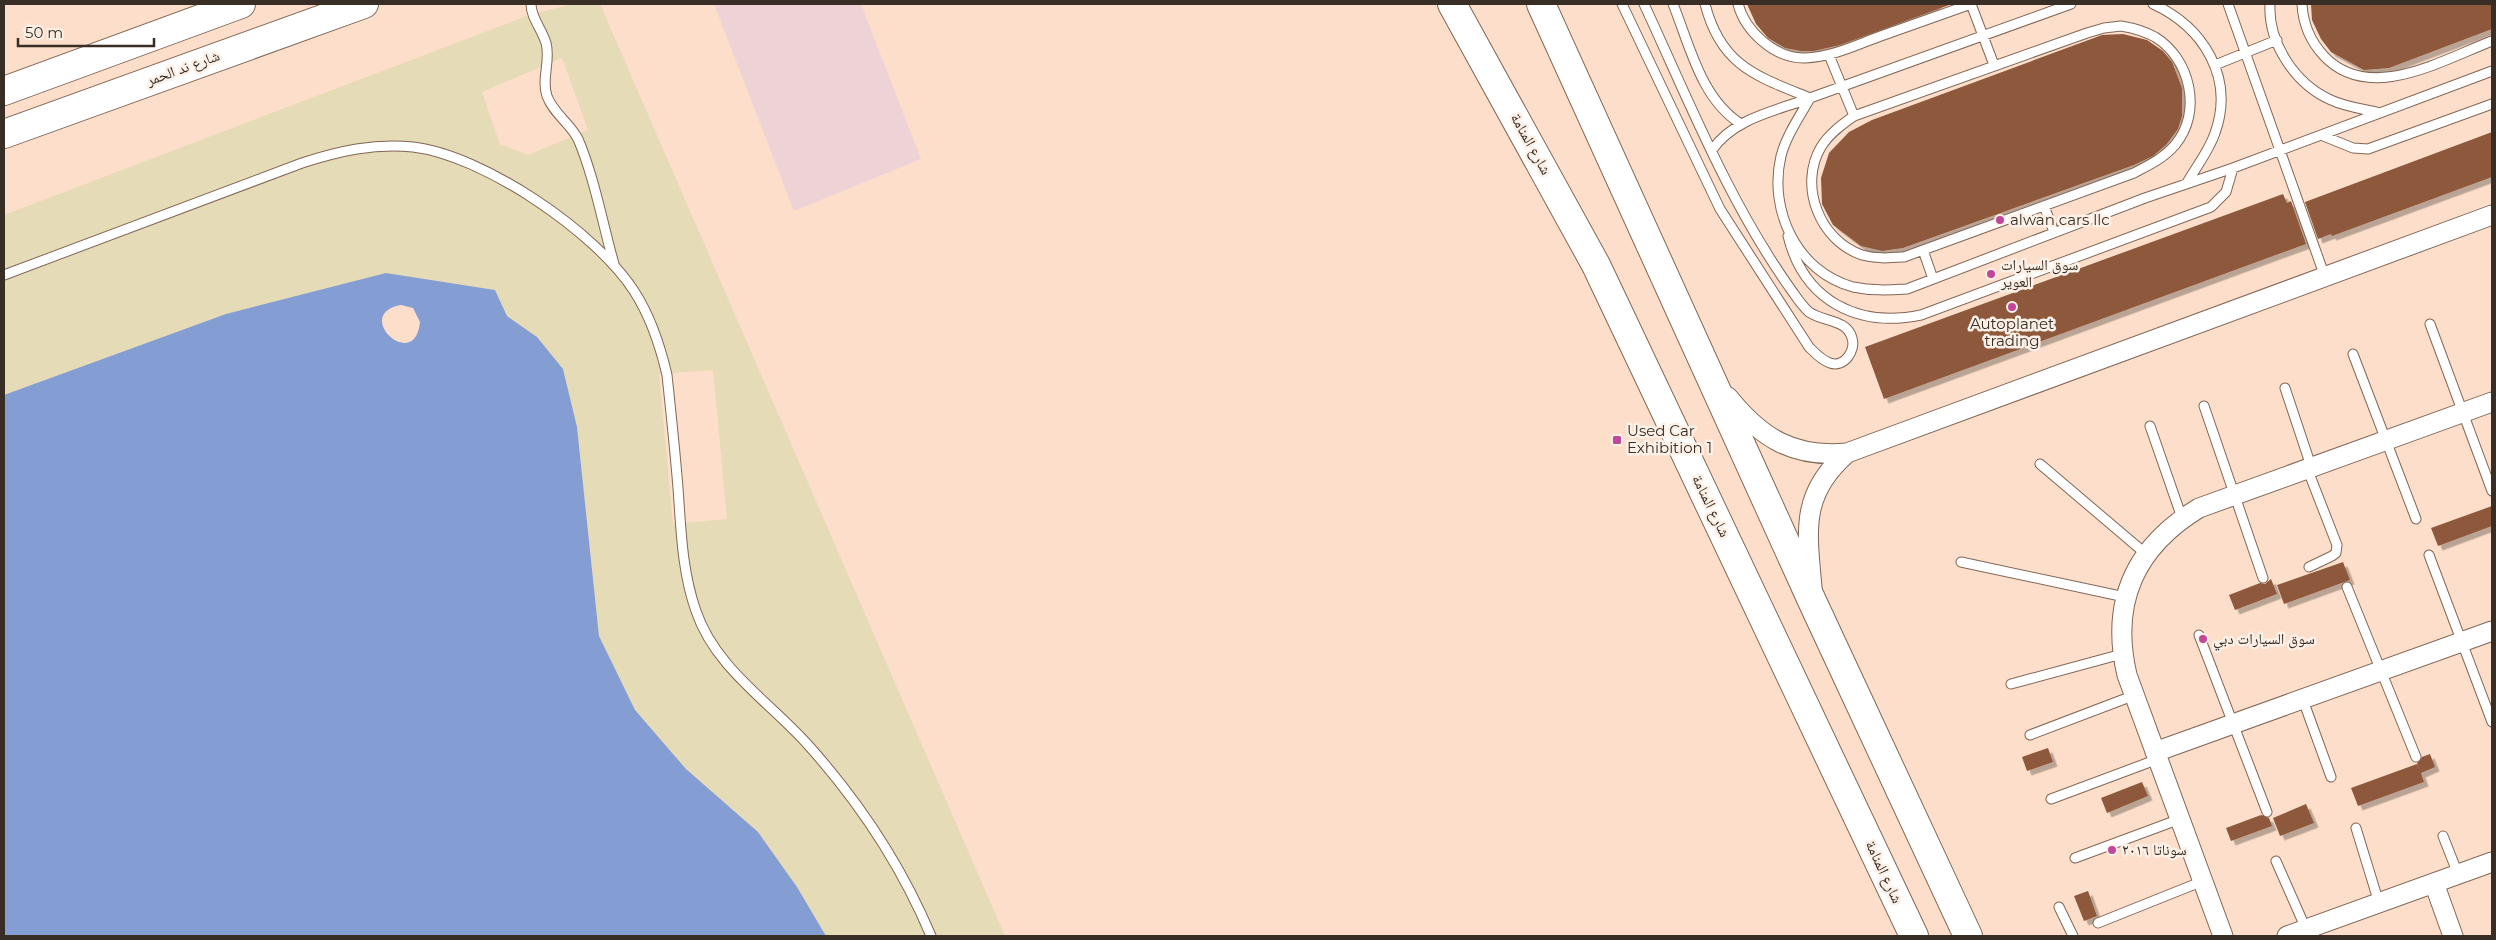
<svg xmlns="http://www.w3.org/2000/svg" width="2496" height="940" viewBox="0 0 2496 940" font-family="Montserrat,'Noto Naskh Arabic',sans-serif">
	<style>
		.industrial { fill: #eed3d6 }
		.sand { fill: #e5dbb6; fill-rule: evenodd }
		.water { fill: #849ed3; fill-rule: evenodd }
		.building { fill: #8d583a; filter: url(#shadow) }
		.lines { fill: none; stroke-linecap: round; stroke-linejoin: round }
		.lane-casing { stroke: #816756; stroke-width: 11 }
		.street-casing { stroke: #816756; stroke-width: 21 }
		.primary-casing { stroke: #816756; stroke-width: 30 }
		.lane { stroke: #fff; stroke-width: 9 }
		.street { stroke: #fff; stroke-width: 19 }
		.primary { stroke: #fff; stroke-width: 28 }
		.poi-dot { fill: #c14799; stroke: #fcf0e7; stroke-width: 2 }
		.labels { text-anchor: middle; stroke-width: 5; stroke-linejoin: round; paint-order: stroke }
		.street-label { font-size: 15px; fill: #392e26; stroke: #fcf0e7 }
		.poi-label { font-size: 15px; fill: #392e26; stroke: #fcf0e7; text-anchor: start }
	</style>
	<defs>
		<filter id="shadow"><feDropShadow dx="4.5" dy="4.5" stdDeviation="0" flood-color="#0004"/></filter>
	</defs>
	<rect width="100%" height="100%" fill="#fcdeca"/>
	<!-- industrial -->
	<path class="industrial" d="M 714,4 L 861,4 L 921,159 L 794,211 Z"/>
	<!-- sand -->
	<path class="sand" d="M 573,4 L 600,4 L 1005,936 L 826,936 L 797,887 L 758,832 L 686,769 L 635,710 L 599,636 L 577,427 L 563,369 L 537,337 L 507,316 L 495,290 L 386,273 L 4,395 L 4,215 L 532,14 ZM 562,58 L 588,130 L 528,155 L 500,144 L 482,92 ZM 713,370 L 727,519 L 673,524 L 659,374 Z"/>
	<!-- water -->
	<path class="water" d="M 386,273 L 495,290 L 507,316 L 537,337 L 563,369 L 577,427 L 599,636 L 635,710 L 686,769 L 758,832 L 797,887 L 826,936 L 4,936 L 4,395 L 226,314 ZM 401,305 L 413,308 L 420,322 C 415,374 351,314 401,305 Z"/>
	<!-- building -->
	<path class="building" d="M 1747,4 L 1952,4 L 1840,45 L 1814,51 L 1801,51 L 1785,48 L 1768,38 L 1756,24 Z
		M 2311,4 L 2492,4 L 2492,29 L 2389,68 L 2364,70 L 2331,52 L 2321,39 L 2312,20 Z
		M 2123,34 L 2147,40 L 2163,51 L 2172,62 L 2182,88 L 2182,116 L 2178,129 L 2166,145 L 2153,156 L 2134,165 L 1903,248 L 1882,251 L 1861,246 L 1833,225 L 1822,204 L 1821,178 L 1829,153 L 1849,132 L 1872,120 L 2102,35 Z
		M 2492,132 L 2492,177 L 2332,236 L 2331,234 L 2318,239 L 2305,202 Z
		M 2283,194 L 2287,203 L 2291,201 L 2306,244 L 1884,399 L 1865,347 Z
		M 2492,506 L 2492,526 L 2438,546 L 2431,528 Z
		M 2343,562 L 2350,580 L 2284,604 L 2277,585 Z
		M 2271,579 L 2277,594 L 2235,610 L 2229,595 L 2260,583 L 2265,584 Z
		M 2048,748 L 2053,762 L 2027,771 L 2022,757 Z
		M 2430,754 L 2435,767 L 2421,773 L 2424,782 L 2358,806 L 2351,788 L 2417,764 L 2419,769 L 2417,763 L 2422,757 Z
		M 2142,782 L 2148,796 L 2107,813 L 2101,798 Z
		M 2306,804 L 2314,823 L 2280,836 L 2273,818 Z
		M 2261,815 L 2269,818 L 2272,826 L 2231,841 L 2226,828 Z
		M 2088,891 L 2097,916 L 2084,921 L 2074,896 Z"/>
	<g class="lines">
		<!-- lane casing -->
		<g class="lane-casing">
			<path id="lane" d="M 531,4 C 531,18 542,29 546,43 C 551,60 541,79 547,96 C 553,113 570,123 578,139 C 594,176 603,225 614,264
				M 1622,4 L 1720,209 L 1809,347 C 1815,353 1821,360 1830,363 C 1844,368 1856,351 1852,338 C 1847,319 1823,322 1809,312 C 1802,306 1797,298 1792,291 C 1729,203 1689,101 1644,4
				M 1673,4 C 1690,46 1701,99 1741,124
				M 1705,4 C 1721,66 1756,76 1810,98
				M 1738,4 C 1745,31 1775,59 1805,58 C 1831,57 1854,46 1878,37 C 1909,26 1940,15 1971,4 L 1994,65
				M 2071,4 L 1810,98 C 1800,116 1786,136 1781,156 C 1768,210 1797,272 1853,287 C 1872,291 1889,290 1907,289 L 2145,198 L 2233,168 L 2492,71
				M 2153,4 C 2203,27 2235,77 2215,133 C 2209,151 2196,167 2187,183
				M 2228,4 L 2325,277
				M 2270,4 C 2268,43 2295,84 2331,100 C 2346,107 2364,109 2380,113
				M 2302,4 C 2303,24 2310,41 2324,56 C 2369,104 2442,60 2492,41
				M 2121,26 C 2133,28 2144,31 2155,37 C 2190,58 2203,112 2175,145 C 2164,158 2149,165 2134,173 L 1904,257 C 1889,258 1876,259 1862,255 C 1820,241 1798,186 1821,147 C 1829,134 1841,125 1854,116 L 2087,33 L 2104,28 Z
				M 1829,55 L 1854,116
				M 2215,65 L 2277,40
				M 2321,135 L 2353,148 L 2368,149 L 2492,104
				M 1712,150 C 1734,118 1776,111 1810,98
				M 2044,206 L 2054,232
				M 1788,236 C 1804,301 1858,328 1921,315 L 2211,207 L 2226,192 L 2233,168
				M 1923,250 L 1933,279
				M 4,275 L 302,163 C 339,151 374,143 413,147 C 483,155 596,232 634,291 C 651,317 660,345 667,375 C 671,413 675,450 678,488 C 681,529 682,572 696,611 C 715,668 771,703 809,746 C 859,802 902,867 931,936
				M 2430,324 L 2492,491
				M 2353,354 L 2416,519
				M 2285,388 L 2311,466
				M 2204,406 L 2263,578
				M 2150,426 L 2182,518
				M 2040,464 L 2146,554
				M 2307,468 L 2337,545 L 2336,553 L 2332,556 L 2309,567
				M 2429,555 L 2492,722
				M 1961,562 L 2125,597
				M 2347,587 L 2416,757
				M 2199,635 L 2267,812
				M 2011,684 L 2122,654
				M 2303,700 L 2331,777
				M 2030,735 L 2135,695
				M 2051,799 L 2158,759
				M 2356,828 L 2379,903
				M 2443,836 L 2458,874
				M 2075,858 L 2180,819
				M 2276,861 L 2306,929
				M 2059,907 L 2073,936
				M 2098,923 L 2203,881"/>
		</g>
		<!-- street casing -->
		<g class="street-casing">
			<path id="street" d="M 1728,397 C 1761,438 1793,458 1847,453 L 2492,215
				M 1812,587 C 1807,531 1800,494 1847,453
				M 2155,752 L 2492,631
				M 2434,883 L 2453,936
				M 2223,936 L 2127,675 C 2110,602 2135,547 2199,508 L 2492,402
				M 2287,936 L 2492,862"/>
		</g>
		<!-- primary casing -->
		<g class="primary-casing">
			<path id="primary" d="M 1452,4 L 1596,265 L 1914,936
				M 1541,4 L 1813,603 L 1968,936
				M 4,91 L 241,4
				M 4,134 L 364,4"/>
		</g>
		<!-- lane -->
		<use href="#lane" class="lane"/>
		<!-- street -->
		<use href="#street" class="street"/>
		<!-- primary -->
		<use href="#primary" class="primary"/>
	</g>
	<!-- markers -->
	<g class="poi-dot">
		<circle cx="2000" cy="220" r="5"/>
		<circle cx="1991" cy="274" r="5"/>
		<circle cx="2012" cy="307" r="5"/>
		<rect x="1612" y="435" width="10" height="10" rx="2.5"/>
		<circle cx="2203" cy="639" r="5"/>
		<circle cx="2112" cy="850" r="5"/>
	</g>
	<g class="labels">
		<!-- street labels -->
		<g class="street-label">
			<text transform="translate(183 68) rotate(-20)" y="5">شارع ند الحمر</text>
			<text transform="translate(1531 144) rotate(61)" y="5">شارع المنامة</text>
			<text transform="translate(1711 506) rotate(64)" y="5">شارع المنامة</text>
			<text transform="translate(1884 872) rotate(65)" y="5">شارع المنامة</text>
		</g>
		<!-- poi labels -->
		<g class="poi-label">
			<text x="2010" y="225">alwan cars llc</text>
			<text x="2001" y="270">سوق السيارات<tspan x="2001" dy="17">العوير</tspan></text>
			<text x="2012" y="329" text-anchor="middle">Autoplanet<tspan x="2012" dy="17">trading</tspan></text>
			<text x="1627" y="436">Used Car<tspan x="1627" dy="17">Exhibition 1</tspan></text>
			<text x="2213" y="644">سوق السيارات دبي</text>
			<text x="2122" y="855">سوناتا ٢٠١٦</text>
		</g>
	</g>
	<!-- border -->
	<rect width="2496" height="940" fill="none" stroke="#392e26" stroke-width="10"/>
	<!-- scale -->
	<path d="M18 38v8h136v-8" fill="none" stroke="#392e26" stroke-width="2.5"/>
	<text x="25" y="38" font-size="15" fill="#392e26" stroke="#fcf0e7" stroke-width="4" paint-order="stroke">50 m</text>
</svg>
